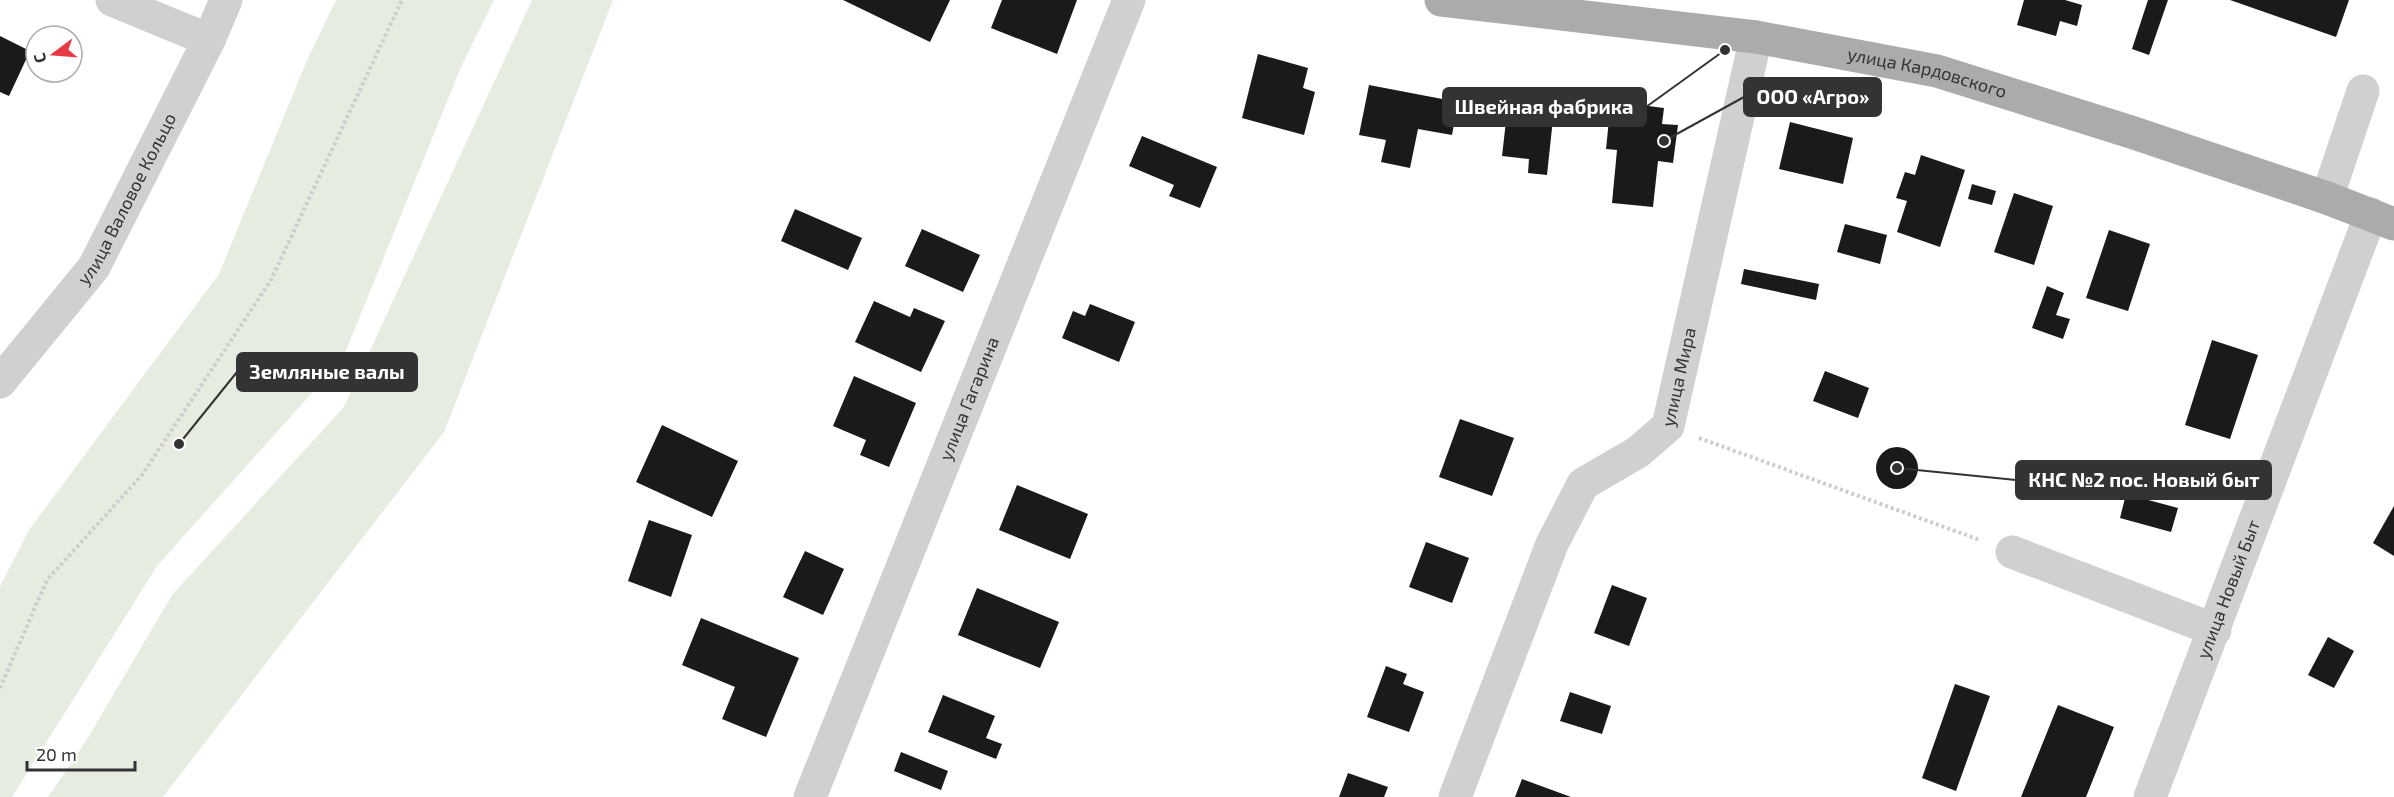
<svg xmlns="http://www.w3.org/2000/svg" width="2394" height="797" viewBox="0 0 2394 797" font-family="'Exo 2',sans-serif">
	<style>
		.green { fill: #e6ecdf }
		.building { fill: #1a1a1a }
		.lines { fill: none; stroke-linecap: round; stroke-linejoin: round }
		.path { stroke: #cdcdcd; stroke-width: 4; stroke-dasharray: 3 3; stroke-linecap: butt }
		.minor { stroke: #d0d0d0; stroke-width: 33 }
		.major { stroke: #ababab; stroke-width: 33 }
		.labels { text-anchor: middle; stroke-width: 6; stroke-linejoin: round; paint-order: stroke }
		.street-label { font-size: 18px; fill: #333; stroke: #fff }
		.leader { fill: none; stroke: #333; stroke-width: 2 }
		.callout-dot { fill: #333; stroke: #fff; stroke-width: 2 }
		.callout { fill: #333; stroke: #333; stroke-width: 2 }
		.callout-label { font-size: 20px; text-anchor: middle; font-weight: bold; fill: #fff }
	</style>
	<rect width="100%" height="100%" fill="#fff"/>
	<!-- green -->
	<path class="green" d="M 336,0 L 494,0 L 461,67 L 343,358 L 157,566 L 12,797 L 0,797 L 0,586 L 29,530 L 219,274 L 308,58 Z
		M 532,0 L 613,0 L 444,432 L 163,797 L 48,797 L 86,741 L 172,595 L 344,407 Z"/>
	<!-- building -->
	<path class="building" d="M 843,0 L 950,0 L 930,42 Z
		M 1002,0 L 1077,0 L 1057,54 L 991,28 Z
		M 2024,0 L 2065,0 L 2082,5 L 2077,26 L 2060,21 L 2056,36 L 2017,25 Z
		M 2148,0 L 2168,0 L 2149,55 L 2132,49 Z
		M 2230,0 L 2349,0 L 2336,37 Z
		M 0,36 L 30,51 L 9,96 L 0,92 Z
		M 1258,54 L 1308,68 L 1303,88 L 1315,92 L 1304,135 L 1242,118 Z
		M 1369,85 L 1458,102 L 1452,135 L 1418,129 L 1410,168 L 1381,162 L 1386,140 L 1359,135 Z
		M 1509,95 L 1555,100 L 1547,175 L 1528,173 L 1529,159 L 1502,156 Z
		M 1640,105 L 1664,108 L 1662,124 L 1678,125 L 1673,163 L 1658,161 L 1653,207 L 1612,203 L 1617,150 L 1606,149 L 1610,110 L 1639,114 Z
		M 1790,122 L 1853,138 L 1843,184 L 1779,169 Z
		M 1142,136 L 1217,167 L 1200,208 L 1169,196 L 1174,185 L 1129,166 Z
		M 1921,155 L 1965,170 L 1940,247 L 1897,232 L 1907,201 L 1896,198 L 1905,172 L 1915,175 Z
		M 1972,184 L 1996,191 L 1992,205 L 1968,199 Z
		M 2014,193 L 2053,206 L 2034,265 L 1994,252 Z
		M 795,209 L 862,238 L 848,270 L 781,241 Z
		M 1845,224 L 1887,235 L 1880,264 L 1837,252 Z
		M 922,229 L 980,255 L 963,292 L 905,266 Z
		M 2109,230 L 2150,244 L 2128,311 L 2086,298 Z
		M 1744,269 L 1819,284 L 1816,300 L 1741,284 Z
		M 2047,286 L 2064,293 L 2056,315 L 2070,319 L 2063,339 L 2032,328 Z
		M 874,301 L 910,317 L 914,308 L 945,321 L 921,372 L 855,342 Z
		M 1090,304 L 1135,322 L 1119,362 L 1062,338 L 1073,311 L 1085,316 Z
		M 2212,340 L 2258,355 L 2230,439 L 2185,425 Z
		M 1825,371 L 1869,388 L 1858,418 L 1813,401 Z
		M 854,376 L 916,403 L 889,467 L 860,455 L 866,440 L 833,426 Z
		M 1460,419 L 1514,438 L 1492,496 L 1439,477 Z
		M 662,425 L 738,461 L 712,517 L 636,482 Z
		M1876 468a21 21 0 1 1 42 0a21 21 0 1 1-42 0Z
		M 1017,485 L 1088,514 L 1070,559 L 999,530 Z
		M 2126,494 L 2178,508 L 2171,532 L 2120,518 Z
		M 2394,506 L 2394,556 L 2373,543 Z
		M 649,520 L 692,535 L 671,597 L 628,581 Z
		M 1426,542 L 1469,558 L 1452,603 L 1409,587 Z
		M 805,551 L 844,569 L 823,615 L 783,597 Z
		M 1612,585 L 1647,598 L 1629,646 L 1594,633 Z
		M 977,588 L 1059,622 L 1040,668 L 958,635 Z
		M 701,618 L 799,658 L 766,737 L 722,719 L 735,687 L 682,665 Z
		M 2328,637 L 2354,651 L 2334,688 L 2308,675 Z
		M 1386,666 L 1407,674 L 1403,684 L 1424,692 L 1409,732 L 1367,717 Z
		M 1955,684 L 1990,696 L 1956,791 L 1922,778 Z
		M 1570,692 L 1611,706 L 1602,734 L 1560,721 Z
		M 943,695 L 995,716 L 986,738 L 1002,744 L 996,759 L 928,732 Z
		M 2058,705 L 2114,727 L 2086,797 L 2021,797 Z
		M 901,752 L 948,771 L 941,790 L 894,771 Z
		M 1348,773 L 1388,787 L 1384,797 L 1339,797 Z
		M 1522,779 L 1571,797 L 1515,797 Z"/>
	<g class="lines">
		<!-- path -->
		<path class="path" d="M 1699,438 L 1980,540
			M 0,688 L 47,580 L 142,475 L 271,280 L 402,0"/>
		<!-- minor -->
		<g class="minor">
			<path d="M 112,0 L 209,40"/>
			<path d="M 2327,198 L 2363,91"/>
			<path id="s1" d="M 0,382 L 94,267 L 209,40 L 226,0"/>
			<path d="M 2012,552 L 2215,630"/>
			<path id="s2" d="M 810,797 L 1129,0"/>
			<path id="s3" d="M 1455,797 L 1552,544 L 1583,484 L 1638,452 L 1668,426 L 1756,37"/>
			<path id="s4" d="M 2150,797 L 2371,214"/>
		</g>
		<!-- major -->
		<path class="major" id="s5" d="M 1441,0 L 1756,37 L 1937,71 L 2134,133 L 2327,198 L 2394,224"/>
	</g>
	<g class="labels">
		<!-- street labels -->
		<g class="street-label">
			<text dy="6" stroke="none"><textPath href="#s5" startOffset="492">улица Кардовского</textPath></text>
			<text dy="6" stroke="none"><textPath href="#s1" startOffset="224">улица Валовое Кольцо</textPath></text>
			<text dy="6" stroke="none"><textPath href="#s3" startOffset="492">улица Мира</textPath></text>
			<text dy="6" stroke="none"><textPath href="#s2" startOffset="429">улица Гагарина</textPath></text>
			<text dy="6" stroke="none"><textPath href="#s4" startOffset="222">улица Новый Быт</textPath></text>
		</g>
	</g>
	<!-- callouts -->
	<path class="leader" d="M1664 141L1744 97M1725 50L1646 107M179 444L237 372M1897 468L2016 480"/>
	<g class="callout-dot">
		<circle cx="1664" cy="141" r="6"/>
		<circle cx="1725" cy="50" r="6"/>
		<circle cx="179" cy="444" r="6"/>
		<circle cx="1897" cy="468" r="6"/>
	</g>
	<g class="callout">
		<rect x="1744" y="78" width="137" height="38" rx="6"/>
		<rect x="1443" y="88" width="203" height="38" rx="6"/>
		<rect x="237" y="353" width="180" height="38" rx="6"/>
		<rect x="2016" y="461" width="255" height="38" rx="6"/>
	</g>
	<g class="callout-label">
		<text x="1813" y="104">ООО «Агро»</text>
		<text x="1544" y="114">Швейная фабрика</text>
		<text x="327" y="379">Земляные валы</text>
		<text x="2144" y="487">КНС №2 пос. Новый быт</text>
	</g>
	<!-- north arrow -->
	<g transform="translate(54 54) rotate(254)"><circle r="28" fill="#ffffff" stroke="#adadad" stroke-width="1.5"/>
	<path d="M0-4.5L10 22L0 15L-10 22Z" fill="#e63946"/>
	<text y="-9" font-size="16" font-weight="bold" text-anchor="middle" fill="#333333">С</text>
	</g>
	<!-- scale -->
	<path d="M27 761v9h108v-9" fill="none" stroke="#333333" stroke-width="3"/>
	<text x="36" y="761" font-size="18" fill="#333333" stroke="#ffffff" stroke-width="4.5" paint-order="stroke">20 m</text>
</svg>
